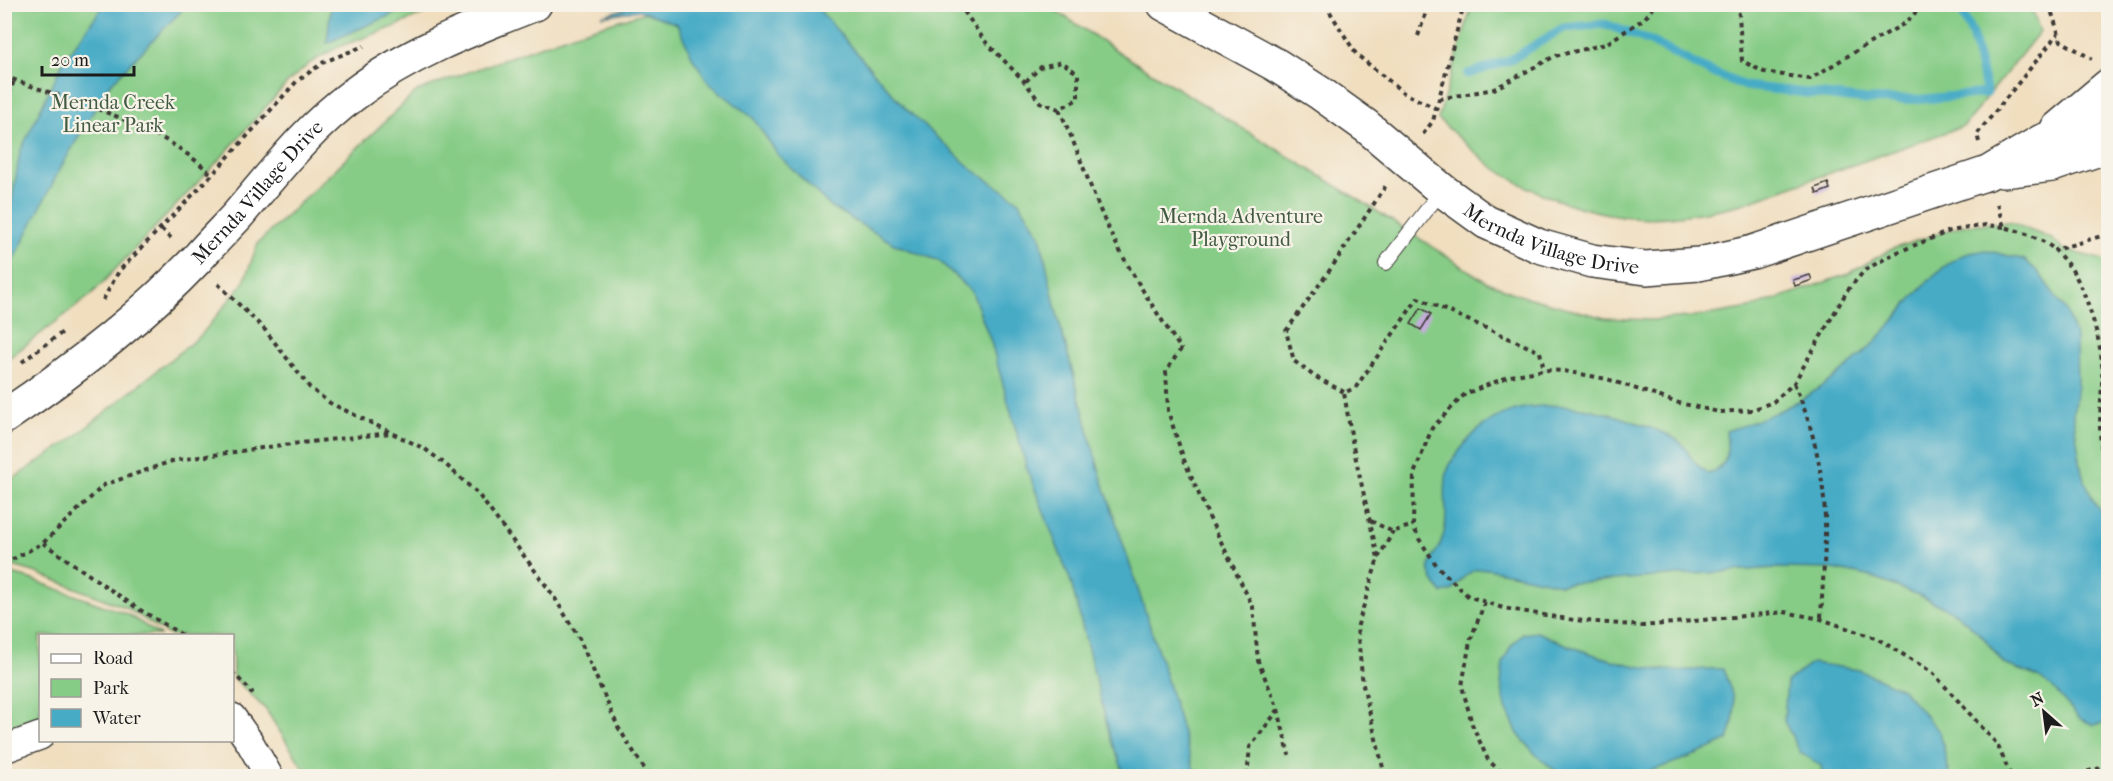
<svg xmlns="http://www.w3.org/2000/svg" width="2113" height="781" viewBox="0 0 2113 781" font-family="'IM FELL French Canon',serif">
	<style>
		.green { fill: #86cc86; stroke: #517451; stroke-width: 1.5 }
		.water { fill: #47abc6; stroke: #326471; stroke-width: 1.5 }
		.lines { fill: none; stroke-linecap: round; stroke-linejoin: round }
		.stream { stroke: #47abc6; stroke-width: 9 }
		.building { fill: #c5aadb }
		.service-casing { stroke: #3c3934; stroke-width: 16 }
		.minor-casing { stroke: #3c3934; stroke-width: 30 }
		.tertiary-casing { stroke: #3c3934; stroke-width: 36 }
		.path { stroke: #3c3934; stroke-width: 4; stroke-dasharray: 4.5 4.5; stroke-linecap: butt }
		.service { stroke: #fff; stroke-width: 14 }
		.minor { stroke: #fff; stroke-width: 27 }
		.tertiary { stroke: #fff; stroke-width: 33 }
		.labels { text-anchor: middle; stroke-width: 4.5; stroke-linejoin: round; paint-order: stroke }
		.park-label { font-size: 20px; fill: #415a41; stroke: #f7f3e8 }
		.street-label { font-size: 20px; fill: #1c1c1c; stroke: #f7f3e8 }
	</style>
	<rect width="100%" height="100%" fill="#f7f3e8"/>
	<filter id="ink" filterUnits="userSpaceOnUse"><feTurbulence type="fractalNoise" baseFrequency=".0167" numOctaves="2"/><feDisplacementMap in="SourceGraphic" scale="12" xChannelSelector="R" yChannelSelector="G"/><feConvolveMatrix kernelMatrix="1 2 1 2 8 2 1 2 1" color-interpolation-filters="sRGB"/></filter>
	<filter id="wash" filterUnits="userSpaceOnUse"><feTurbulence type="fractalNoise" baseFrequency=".008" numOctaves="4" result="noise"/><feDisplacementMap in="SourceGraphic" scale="24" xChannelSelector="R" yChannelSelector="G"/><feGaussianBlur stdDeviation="1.35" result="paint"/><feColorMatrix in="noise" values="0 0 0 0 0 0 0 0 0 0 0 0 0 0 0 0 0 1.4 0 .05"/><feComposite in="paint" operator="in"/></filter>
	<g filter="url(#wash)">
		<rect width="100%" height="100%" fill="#f0debf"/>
		<!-- green -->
		<path class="green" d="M 2030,4 L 2040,31 L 1964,126 L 1742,204 C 1673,221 1626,225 1558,200 C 1535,192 1513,181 1493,167 C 1474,152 1456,135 1438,119 L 1472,5 Z
			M 5,5 L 443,5 L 394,27 L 338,47 L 310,63 L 287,83 L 220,159 L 91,295 L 5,361 Z
			M 669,5 L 1047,5 L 1128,58 L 1361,201 L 1485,281 L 1519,295 L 1605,318 L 1651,320 L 1701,316 L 1750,308 L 1848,274 L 1892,249 L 1964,225 L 2010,222 L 2052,239 L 2065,250 L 2108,261 L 2108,776 L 307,776 L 304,769 L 266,710 L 233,677 L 232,636 L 169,635 L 127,608 L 34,572 L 5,564 L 4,485 L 72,439 L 202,334 L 244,282 L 258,243 L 417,91 L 570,35 Z
			M 5,572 L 30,579 L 127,614 L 160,635 L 40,636 L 40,717 L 5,729 Z"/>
		<!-- water -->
		<path class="water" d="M 104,5 L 203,5 L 183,9 L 107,88 L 61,167 L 12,263 L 12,296 L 5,302 L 5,242 L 20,152 L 64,60 Z
			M 331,5 L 331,4 L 414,5 L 327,43 Z
			M 636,5 L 815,5 L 905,108 L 973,170 L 1018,200 L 1040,235 L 1056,310 L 1099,470 L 1160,657 L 1196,776 L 1125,776 L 1110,736 L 1071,582 L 1027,469 L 991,342 L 972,292 L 939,261 L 894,244 L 831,207 L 778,155 L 753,118 L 710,84 L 693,59 L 677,24 L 639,10 L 601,16 Z
			M 1985,250 L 2025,260 L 2039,273 L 2066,311 L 2076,338 L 2077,385 L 2073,414 L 2082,473 L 2092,498 L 2108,524 L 2108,722 L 2094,725 L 2080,719 L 2052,687 L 2038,677 L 2004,664 L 1983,637 L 1957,614 L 1921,596 L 1868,576 L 1833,569 L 1775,568 L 1560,584 L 1488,569 L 1474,570 L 1463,578 L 1452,591 L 1442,593 C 1414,559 1440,562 1445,528 C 1448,510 1442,487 1448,469 C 1452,459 1462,447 1469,439 C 1512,390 1586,404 1640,424 C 1654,429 1670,434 1681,443 C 1685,446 1686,450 1689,454 C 1693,462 1701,468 1708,474 C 1730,466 1728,451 1726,431 C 1784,413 1823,391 1868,349 C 1899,320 1920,279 1959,257 C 1966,253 1977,252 1985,250 Z
			M 1537,632 C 1576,650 1619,665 1662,670 C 1682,672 1703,668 1723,669 C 1735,701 1739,706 1728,740 L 1698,754 L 1637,776 L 1562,776 L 1537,756 L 1518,734 L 1506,708 L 1501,684 L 1503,663 L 1511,646 L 1523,634 Z
			M 1812,663 L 1859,670 L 1902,689 L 1940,732 L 1950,776 L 1823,776 L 1821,766 L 1800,752 L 1784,721 L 1787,682 Z"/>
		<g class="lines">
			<!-- stream -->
			<path class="stream" d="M 1468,74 L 1510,60 L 1563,28 L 1605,24 L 1650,41 L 1704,69 L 1745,86 L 1867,100 L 1924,99 L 1987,93 L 1972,34 L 1958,4"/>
		</g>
		<g id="blocks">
			<!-- building -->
			<path class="building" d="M 1828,183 L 1830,189 L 1817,194 L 1815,188 Z
				M 1810,275 L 1812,280 L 1795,286 L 1793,280 Z
				M 1421,308 L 1431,314 L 1421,330 L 1411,324 Z"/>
		</g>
	</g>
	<g filter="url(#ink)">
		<use href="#blocks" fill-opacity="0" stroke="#3c3934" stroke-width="1.5"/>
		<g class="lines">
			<!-- service casing -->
			<g class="service-casing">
				<path id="service" d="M 1386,263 L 1442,190"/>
			</g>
			<!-- minor casing -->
			<g class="minor-casing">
				<path id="minor" d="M 232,717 L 249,741 L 269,776
					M 4,749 L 40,736"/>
			</g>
			<!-- tertiary casing -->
			<g class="tertiary-casing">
				<g id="tertiary">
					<path id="s1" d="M 1164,4 L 1276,65 L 1320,93 L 1366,126 L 1442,190 L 1486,222 L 1539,246 L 1592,261 L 1646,268 L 1699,264 L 1753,252 L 1988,173 L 2042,141 L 2108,119"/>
					<path d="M 2057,129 L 2108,86"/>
					<path d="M 2003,171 L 2052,165 L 2108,146"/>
					<path id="s2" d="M 4,417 C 74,370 139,320 197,259 C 210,244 224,230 237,216 C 274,173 307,129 353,95 C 408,53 471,29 535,4"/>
				</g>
			</g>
			<!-- path -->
			<path class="path" d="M 959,4 L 984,40 L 1025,82 L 1040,102 L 1059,109 L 1078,99 L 1078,74 L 1062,62 L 1041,67 L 1025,82
				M 1325,4 L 1356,54 L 1404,93 L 1435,108
				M 1734,4 L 1739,14 L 1742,61 L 1764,72 L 1810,79 L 1856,51 L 1907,22 L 1923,4
				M 2049,4 L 2061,41 L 2092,59
				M 1418,36 L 1429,4
				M 4,76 C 76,104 156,120 212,175
				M 1439,99 L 1494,89 L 1555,56 L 1606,44 L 1645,18 L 1656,4
				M 1059,109 C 1076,145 1088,182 1104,219 C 1125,265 1153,307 1181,349 L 1166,371 L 1168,411 L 1184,460 L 1208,515 L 1253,607 L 1258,661 L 1278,709 L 1289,755
				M 4,112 L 14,80
				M 1423,134 L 1433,121 L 1464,4
				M 1979,142 L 1977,134 L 2058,34
				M 1997,204 L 2004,227 C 2022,232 2040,237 2055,250
				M 2004,227 L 1986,225 L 1950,231 L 1893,254 L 1865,270 L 1847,291 L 1794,383 L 1773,402 L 1752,410 L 1719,412 L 1675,402 L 1607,379 L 1564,371 L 1544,370 L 1510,376 L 1465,394 L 1432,428 L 1414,474 L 1413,525 L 1419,539 L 1437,566 L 1468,596 L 1503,608 L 1574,620 L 1643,626 L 1784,612 L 1821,619 L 1878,639 L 1933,673 L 1997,744 L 2011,776
				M 161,229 L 172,239
				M 2108,234 L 2055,250 C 2062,258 2070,266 2075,275 C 2087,296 2100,338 2102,362 C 2104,399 2093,435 2108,471
				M 218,284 L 265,330 L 310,388 L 330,403 L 425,449 L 445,464 L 478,494 L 553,595 L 579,638 L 618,727 L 649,776
				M 103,300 L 119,271 L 212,175 L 297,81 L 324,62 L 364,46
				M 22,362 L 64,331
				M 1794,383 C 1814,428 1826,482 1825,531 C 1825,561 1822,590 1821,619
				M 1344,392 L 1314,376 L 1294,361 L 1286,331 L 1332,267 L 1387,184
				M 1371,521 L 1393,532 L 1413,525
				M 43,543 L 137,608 L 184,636
				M 1378,558 L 1393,532
				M 4,564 L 43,543 L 104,485 L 172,461 L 282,445 L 390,433
				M 1485,602 L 1470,641 L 1462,686 L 1472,724 L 1488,760 L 1505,776
				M 232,672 L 252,692 L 249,696
				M 1247,776 L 1250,747 L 1278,710
				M 1385,776 L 1363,685 L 1357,628 L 1378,558 L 1353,446 L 1344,393 L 1356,387 L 1418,298 L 1540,352 L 1544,370
				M 2070,776 L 2108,766"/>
			<!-- service -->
			<use href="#service" class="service"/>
			<!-- minor -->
			<use href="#minor" class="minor"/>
			<!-- tertiary -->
			<use href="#tertiary" class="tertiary"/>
		</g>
	</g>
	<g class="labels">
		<!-- park labels -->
		<g class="park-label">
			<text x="113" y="109">Mernda Creek<tspan x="113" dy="23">Linear Park</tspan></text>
			<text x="1241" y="223">Mernda Adventure<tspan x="1241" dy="23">Playground</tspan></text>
		</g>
		<!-- street labels -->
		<g class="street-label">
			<text dy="7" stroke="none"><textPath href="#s2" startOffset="340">Mernda Village Drive</textPath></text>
			<text dy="7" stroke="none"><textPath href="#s1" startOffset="458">Mernda Village Drive</textPath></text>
		</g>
	</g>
	<!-- margin -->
	<rect width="2113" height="781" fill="none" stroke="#f7f3e8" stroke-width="24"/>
	<!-- legend -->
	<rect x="39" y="634" width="195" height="108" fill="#f7f3e8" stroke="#9f9d96" stroke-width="1.5"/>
	<rect x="51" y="654" width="30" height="9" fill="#ffffff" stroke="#9f9d96" stroke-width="1.5"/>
	<text x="93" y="664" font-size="18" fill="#1c1c1c">Road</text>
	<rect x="51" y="679" width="30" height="18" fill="#86cc86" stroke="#9f9d96" stroke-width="1.5"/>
	<text x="93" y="694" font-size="18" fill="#1c1c1c">Park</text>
	<rect x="51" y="709" width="30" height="18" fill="#47abc6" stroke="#9f9d96" stroke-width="1.5"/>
	<text x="93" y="724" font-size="18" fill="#1c1c1c">Water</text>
	<!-- north arrow -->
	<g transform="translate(2044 712) rotate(332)" stroke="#f7f3e8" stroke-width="4.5" paint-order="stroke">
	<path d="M0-4.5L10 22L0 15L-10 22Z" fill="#1c1c1c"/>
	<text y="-9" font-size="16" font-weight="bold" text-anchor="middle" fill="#1c1c1c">N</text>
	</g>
	<!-- scale -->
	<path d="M42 66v9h92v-9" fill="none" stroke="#1c1c1c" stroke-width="3"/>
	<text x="51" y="66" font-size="18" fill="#1c1c1c" stroke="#f7f3e8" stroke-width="4.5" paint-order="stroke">20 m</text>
</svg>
